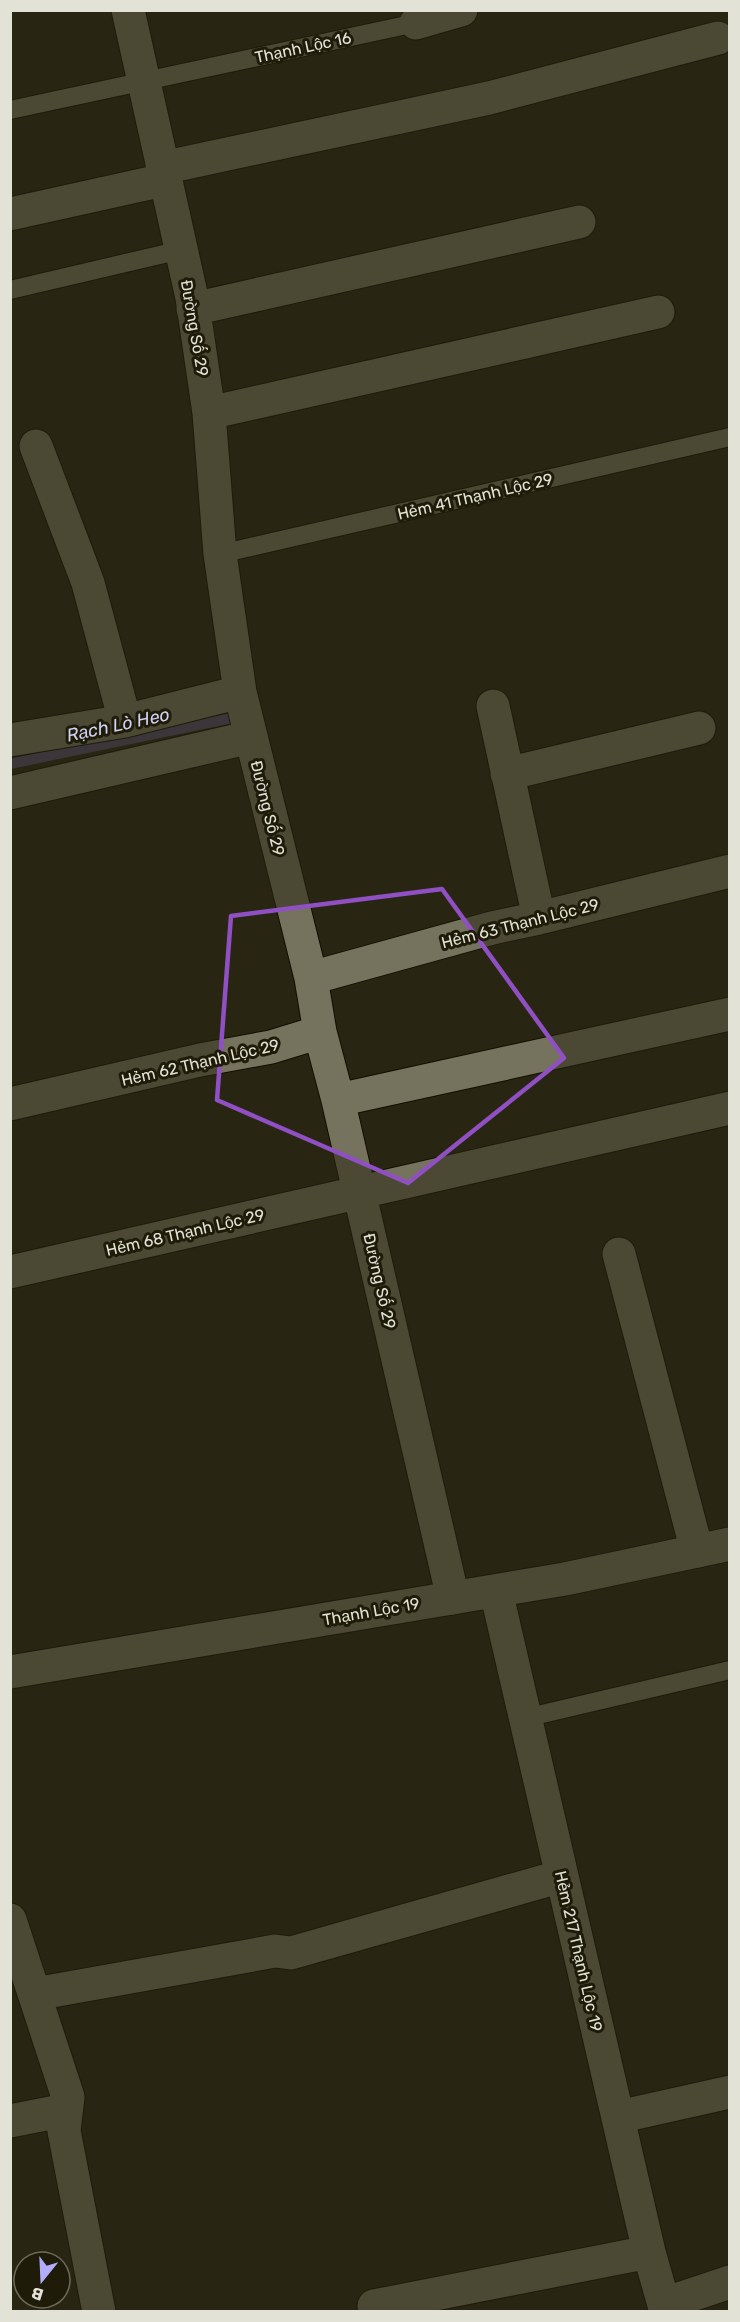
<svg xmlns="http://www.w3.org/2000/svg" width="740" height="2322" viewBox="0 0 740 2322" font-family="Rubik,sans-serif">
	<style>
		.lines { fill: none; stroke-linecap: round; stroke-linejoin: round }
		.stream { stroke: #54496c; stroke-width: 10 }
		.lane-casing { stroke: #110f01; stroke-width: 20 }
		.street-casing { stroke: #110f01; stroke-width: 35 }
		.secondary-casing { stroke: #110f01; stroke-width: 35 }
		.lane { stroke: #75735d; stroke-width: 18 }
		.street { stroke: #75735d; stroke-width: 33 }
		.secondary { stroke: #75735d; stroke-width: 33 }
		.marked { fill: none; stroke: #9050c4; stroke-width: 4.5; stroke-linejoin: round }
		.labels { text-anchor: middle; stroke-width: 6; stroke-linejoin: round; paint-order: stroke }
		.street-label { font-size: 16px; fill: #e3e2d6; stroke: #1e1c09 }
		.water-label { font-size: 18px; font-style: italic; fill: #d2d1f6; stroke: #1e1c09 }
	</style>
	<rect width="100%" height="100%" fill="#282612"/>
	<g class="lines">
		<!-- stream -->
		<path class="stream" d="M 10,764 L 232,718"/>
		<!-- lane casing -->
		<g class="lane-casing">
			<path id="lane" d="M 10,110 L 416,23
				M 10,290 L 181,250
				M 220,554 L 730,437
				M 525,1718 L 730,1670"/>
		</g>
		<!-- street casing -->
		<g class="street-casing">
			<path id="street" d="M 128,10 L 192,298 L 209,413 L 220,554 L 240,692 L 311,978 L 320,1032 L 338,1100 L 453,1598
				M 416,23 L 461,10
				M 162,168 L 489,98 L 718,38
				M 10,214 L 164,180
				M 193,309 L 579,222
				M 209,413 L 658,312
				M 36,446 L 88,583 L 125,721
				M 493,706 L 539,918
				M 10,740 L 125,721 L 240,692
				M 507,774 L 699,728
				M 10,793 L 251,737
				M 311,978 L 492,928 L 539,918 L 730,871
				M 338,1100 L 730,1014
				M 10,1104 L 200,1060 L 271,1047 L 320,1032
				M 619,1254 L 697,1551
				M 10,1272 L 730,1108
				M 496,1591 L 649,2252 L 666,2312
				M 10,1920 L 68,2097 L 64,2131 L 99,2312
				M 35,1994 L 275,1951 L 291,1953 L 562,1876
				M 618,2117 L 730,2092
				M 10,2121 L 66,2110
				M 664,2304 L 730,2282
				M 375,2312 L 374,2306 L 649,2252"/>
		</g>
		<!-- secondary casing -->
		<g class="secondary-casing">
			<path id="secondary" d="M 10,1672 L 565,1579 L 730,1544"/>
		</g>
		<!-- lane -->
		<use href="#lane" class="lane"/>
		<!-- street -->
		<use href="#street" class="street"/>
		<!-- secondary -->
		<use href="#secondary" class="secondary"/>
	</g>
	<!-- marked area -->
	<path d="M0 0H740V2322H0ZM 442,889 L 564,1058 L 408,1183 L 217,1100 L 231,916 Z" fill="#282612" fill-opacity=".55" fill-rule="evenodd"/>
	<path class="marked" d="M 442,889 L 564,1058 L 408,1183 L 217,1100 L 231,916 Z"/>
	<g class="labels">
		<!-- street labels -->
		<g class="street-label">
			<text transform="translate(303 47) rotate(-12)" y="6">Thạnh Lộc 16</text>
			<text transform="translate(195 328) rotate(80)" y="6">Đường Số 29</text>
			<text transform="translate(475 496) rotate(-13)" y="6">Hẻm 41 Thạnh Lộc 29</text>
			<text transform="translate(268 808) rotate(76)" y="6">Đường Số 29</text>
			<text transform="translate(520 923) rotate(-14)" y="6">Hẻm 63 Thạnh Lộc 29</text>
			<text transform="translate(200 1062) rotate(-13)" y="6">Hẻm 62 Thạnh Lộc 29</text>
			<text transform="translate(185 1232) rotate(-13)" y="6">Hẻm 68 Thạnh Lộc 29</text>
			<text transform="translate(380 1281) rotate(77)" y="6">Đường Số 29</text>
			<text transform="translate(371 1611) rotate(-10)" y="6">Thạnh Lộc 19</text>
			<text transform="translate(579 1951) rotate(77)" y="6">Hẻm 217 Thạnh Lộc 19</text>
		</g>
		<!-- water labels -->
		<g class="water-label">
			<text transform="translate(118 725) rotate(-12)" y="6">Rạch Lò Heo</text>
		</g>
	</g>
	<!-- border -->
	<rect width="740" height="2322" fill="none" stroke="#e3e2d6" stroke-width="24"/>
	<!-- north arrow -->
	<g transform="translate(42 2280) rotate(198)"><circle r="28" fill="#1e1c09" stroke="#6d6b5b" stroke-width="1.5"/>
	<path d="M0-4.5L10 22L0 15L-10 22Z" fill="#b1adfa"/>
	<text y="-9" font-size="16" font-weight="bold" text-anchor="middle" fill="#e3e2d6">B</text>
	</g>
</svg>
